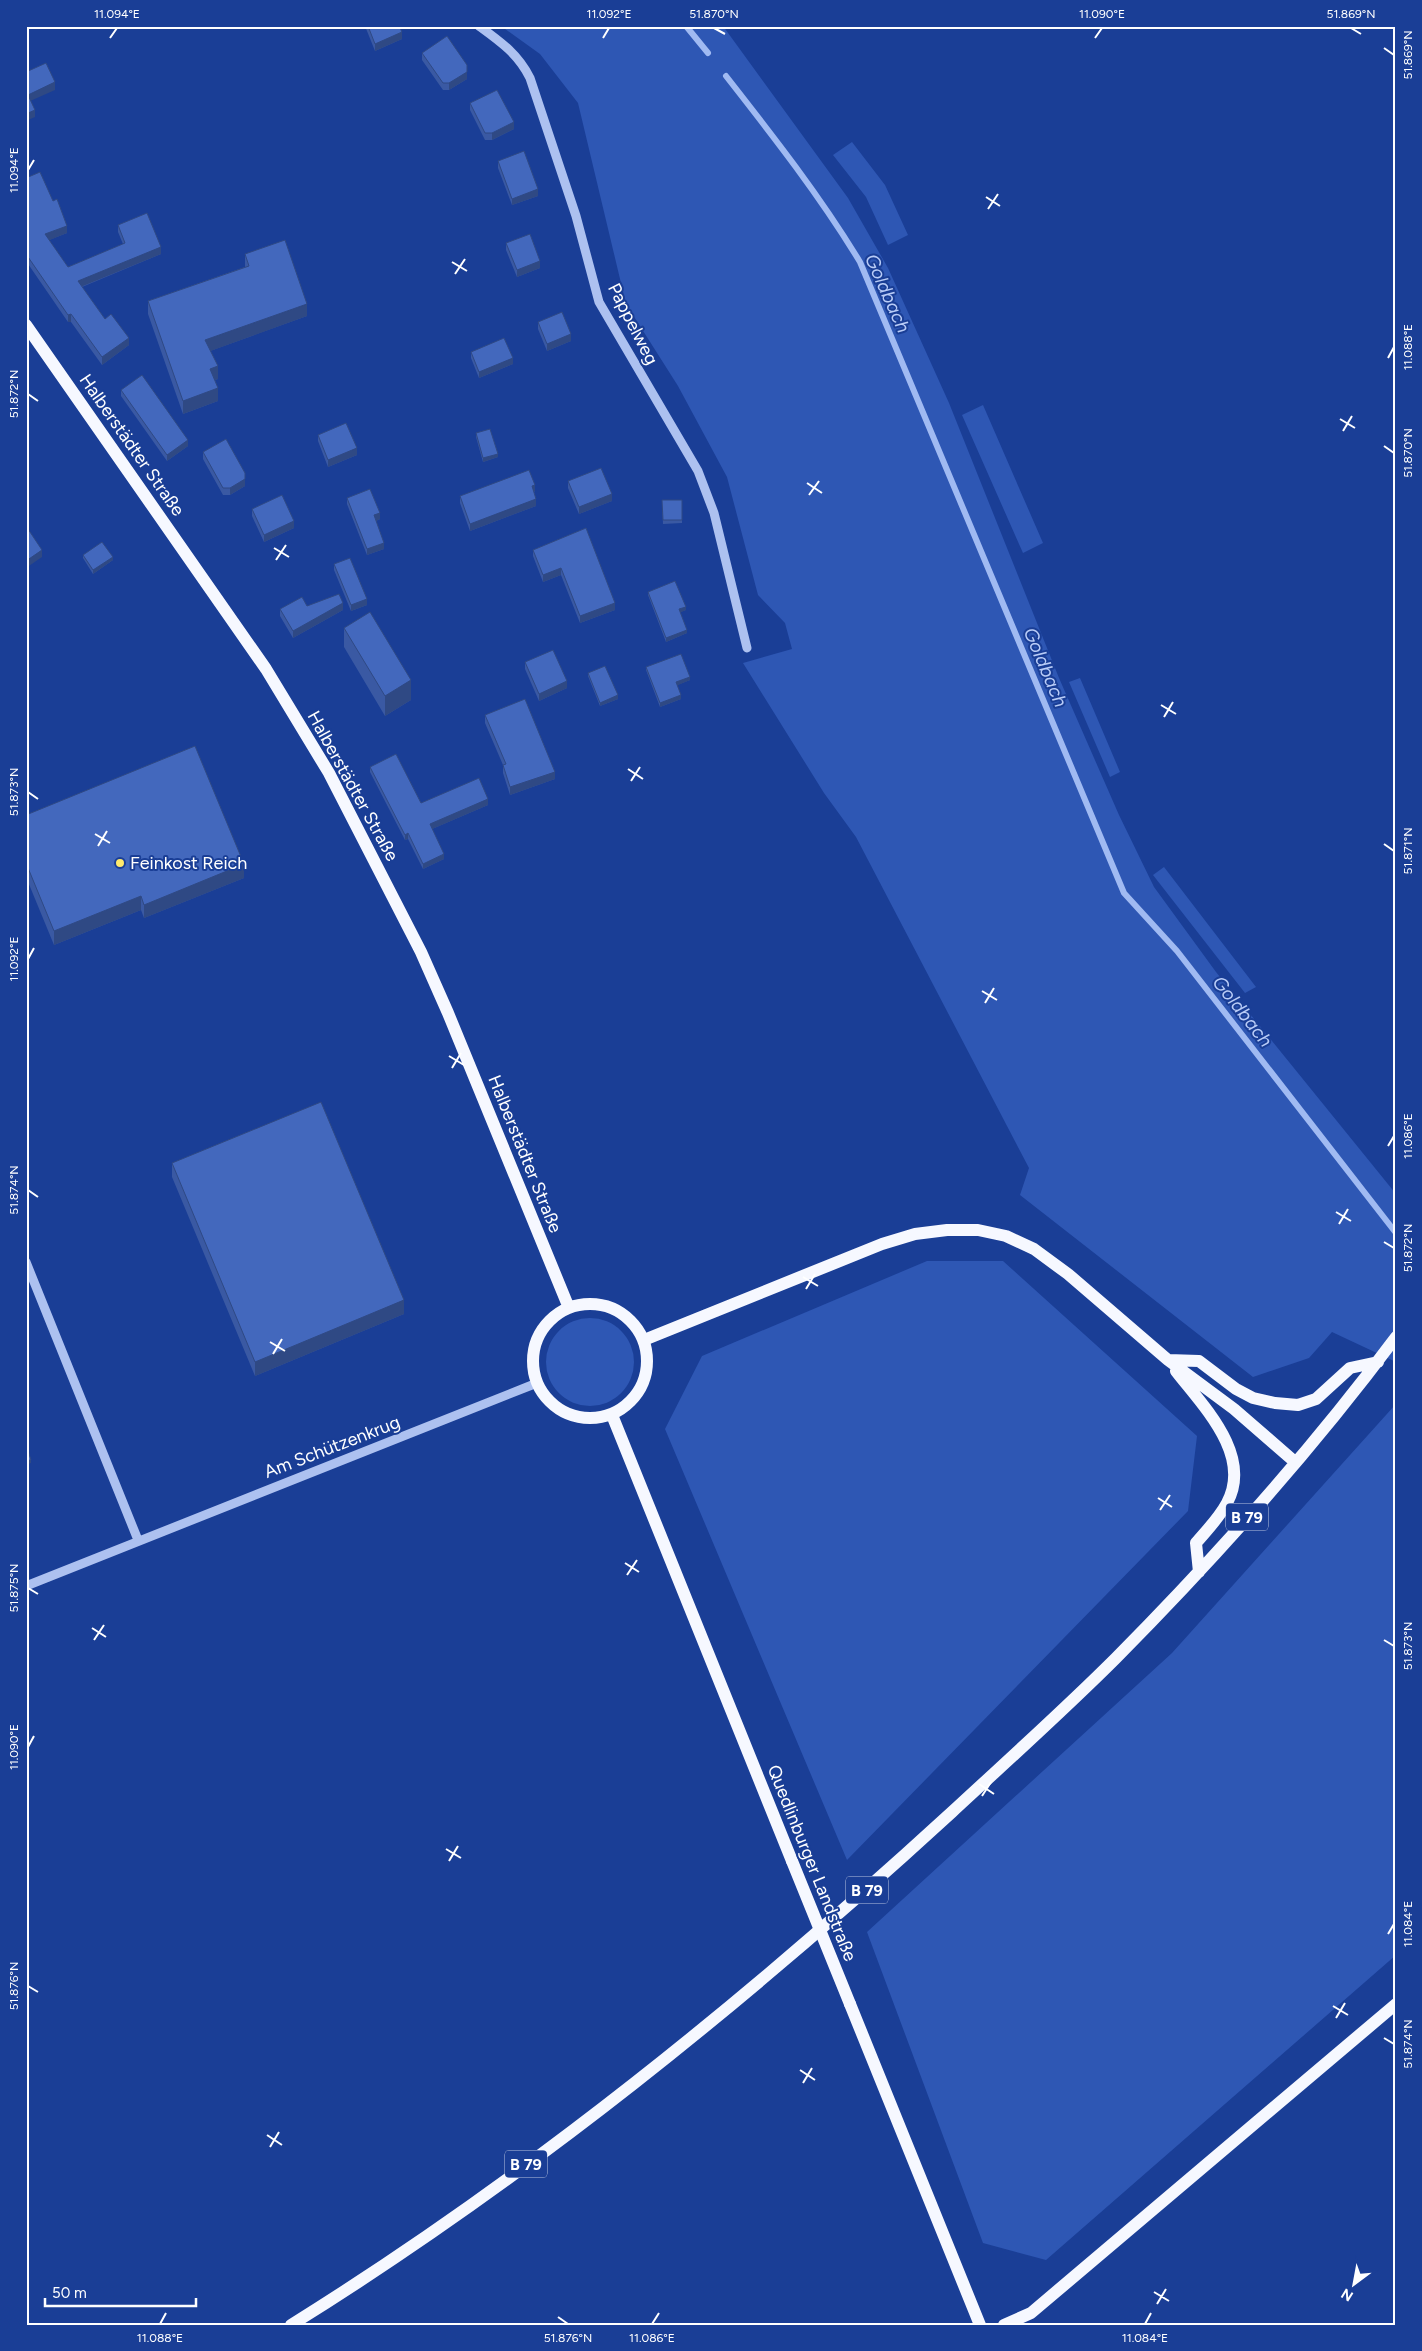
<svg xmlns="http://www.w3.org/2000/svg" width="1422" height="2351" viewBox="0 0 1422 2351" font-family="Figtree,sans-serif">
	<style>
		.green { fill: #2e57b4 }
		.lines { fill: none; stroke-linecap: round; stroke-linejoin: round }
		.stream { stroke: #a0baf2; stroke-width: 6 }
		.minor { stroke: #adc1f0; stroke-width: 9 }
		.major { stroke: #f6f8ff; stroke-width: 12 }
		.major-bridge { stroke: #f6f8ff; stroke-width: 12 }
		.wall { fill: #3a59a3 }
		.shaded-wall { fill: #2f4984 }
		.building { fill: #4368bd; stroke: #2f4984 }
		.ticks { fill: none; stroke: #fff; stroke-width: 2 }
		.poi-dot { fill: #ffea6c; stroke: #1a3e96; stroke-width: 2 }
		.labels { text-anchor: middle; stroke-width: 4; stroke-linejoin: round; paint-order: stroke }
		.shield { fill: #1a3e96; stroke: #bac5e0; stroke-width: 1 }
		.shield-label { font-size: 16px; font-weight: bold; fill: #fff }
		.street-label { font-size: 18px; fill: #fff; stroke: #1a3e96 }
		.poi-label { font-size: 18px; fill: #fff; stroke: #1a3e96; text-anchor: start }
		.water-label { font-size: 19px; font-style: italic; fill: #b9ccf7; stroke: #1a3e96 }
		.neatline { fill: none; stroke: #fff; stroke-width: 2 }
		.ticks-label { font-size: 12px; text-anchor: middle; fill: #fff }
	</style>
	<rect width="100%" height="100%" fill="#1a3e96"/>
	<!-- green -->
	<path class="green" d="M 501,26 L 723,26 L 848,198 L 888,268 L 949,403 L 1059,678 L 1119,815 L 1154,887 L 1216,972 L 1396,1194 L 1396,1362 L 1332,1332 L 1309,1358 L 1253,1377 L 1020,1195 L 1029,1168 L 856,837 L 824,793 L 743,663 L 792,649 L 785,623 L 758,595 L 727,477 L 678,386 L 626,304 L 578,103 L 540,54 Z
		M 852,142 L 885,185 L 908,235 L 888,245 L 866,197 L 833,155 Z
		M 983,405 L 1043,543 L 1023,553 L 962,415 Z
		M 1080,678 L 1120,772 L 1110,777 L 1069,682 Z
		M 1164,867 L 1256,987 L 1245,993 L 1153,875 Z
		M 927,1261 L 1003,1261 L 1197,1436 L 1188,1511 L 847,1860 L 665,1429 L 702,1356 Z
		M546 1362a44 44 0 1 1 88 0a44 44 0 1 1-88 0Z
		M 1395,1405 L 1396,1955 L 1046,2260 L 983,2243 L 867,1932 L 1172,1653 Z"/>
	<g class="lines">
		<!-- stream -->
		<path class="stream" d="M 686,26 L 708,53
			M 726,76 C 773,136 820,196 860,262 L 1124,893 L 1177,951 L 1396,1233"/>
		<!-- minor -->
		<path class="minor" d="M 479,26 C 501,42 518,54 530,78 L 576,216 L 599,302 L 698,471 L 714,513 L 747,648
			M 26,1262 L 138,1540
			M 26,1586 L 537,1383"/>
		<!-- major -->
		<path class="major" d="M 26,325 L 266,669 L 329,773 L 421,952 L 448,1013 L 569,1308
			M533 1361a57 57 0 1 1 114 0a57 57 0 1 1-114 0Z
			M 644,1340 L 882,1244 L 915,1234 L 947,1230 L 978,1230 L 1006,1236 L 1034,1249 L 1068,1274 L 1168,1360 L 1234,1409 L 1295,1462
			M 1168,1360 L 1199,1361 L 1236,1389 L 1253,1398 L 1275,1403 L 1298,1405 L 1316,1399 L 1350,1368 L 1378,1362
			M 1176,1371 C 1203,1406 1253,1455 1227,1503 C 1219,1518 1207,1530 1196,1543 L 1199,1572
			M 612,1415 L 792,1861
			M 850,2004 L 980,2325
			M 291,2325 C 529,2177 747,2000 952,1812 C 1007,1761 1063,1711 1116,1658 C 1215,1558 1311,1451 1396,1337
			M 1004,2325 L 1031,2313 L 1396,2004"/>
		<!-- major-bridge -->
		<path class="major-bridge" d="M 792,1861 L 850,2004"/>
	</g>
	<!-- wall -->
	<path class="wall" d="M 365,26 L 399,26 L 402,39 L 375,51 Z
		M 422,53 L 467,79 L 449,90 L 443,90 L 422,60 Z
		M 470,103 L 514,129 L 492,140 L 485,140 L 470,110 Z
		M 498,161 L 538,196 L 512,205 L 498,168 Z
		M 26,178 L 67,233 L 49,240 L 68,267 L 123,244 L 118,232 L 118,225 L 161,254 L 82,287 L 105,319 L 129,345 L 102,365 L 71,322 L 68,322 L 26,261 Z
		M 506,243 L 540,268 L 517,277 L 506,250 Z
		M 245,254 L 307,316 L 210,351 L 218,379 L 215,380 L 218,401 L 183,414 L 148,314 L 148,301 L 245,267 Z
		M 538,322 L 571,341 L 547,351 L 538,329 Z
		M 471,352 L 513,364 L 479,378 L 471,358 Z
		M 121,390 L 188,446 L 167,461 L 121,396 Z
		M 476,433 L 498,457 L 483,462 L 476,437 Z
		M 318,435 L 357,455 L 328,467 L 318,441 Z
		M 203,452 L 245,486 L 230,495 L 223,495 L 203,459 Z
		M 568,481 L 612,501 L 579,514 L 568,488 Z
		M 535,491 L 534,492 L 536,506 L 470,531 L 460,503 L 460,496 Z
		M 347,498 L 380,519 L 376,521 L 384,549 L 367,555 L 347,504 Z
		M 662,500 L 682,500 L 682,523 L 663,524 Z
		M 252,509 L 294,528 L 264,542 L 252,516 Z
		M 586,528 L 615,610 L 580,623 L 561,575 L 543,582 L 533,556 L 533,550 Z
		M 83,555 L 113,560 L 93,574 L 83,558 Z
		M 334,564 L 367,605 L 351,611 L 334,570 Z
		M 648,592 L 686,610 L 680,612 L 687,633 L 666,642 L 648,595 Z
		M 280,609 L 343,610 L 293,638 L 280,616 Z
		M 344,628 L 411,700 L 385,716 L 344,647 Z
		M 525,662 L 567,688 L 539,701 L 525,669 Z
		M 646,667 L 690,680 L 677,685 L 681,699 L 660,707 L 646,670 Z
		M 588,673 L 618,699 L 600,706 L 588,676 Z
		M 485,715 L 555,779 L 510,795 L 503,773 L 503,765 L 485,723 Z
		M 370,767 L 421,803 L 488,805 L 432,829 L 444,859 L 423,869 L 408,839 L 405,840 L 370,772 Z
		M 26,815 L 244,878 L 144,918 L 141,910 L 54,945 L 26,877 Z
		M 172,1163 L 404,1314 L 255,1376 L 172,1177 Z"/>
	<!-- shaded-wall -->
	<path class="shaded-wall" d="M 402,32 L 402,39 L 375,51 L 375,44 Z
		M 467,72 L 467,79 L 449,90 L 449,83 Z
		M 55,82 L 55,90 L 28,102 L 28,95 Z
		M 35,110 L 35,117 L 26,121 L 26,114 Z
		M 514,122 L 514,129 L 492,140 L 492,133 Z
		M 538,189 L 538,196 L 512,205 L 512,199 Z
		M 67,226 L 67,233 L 45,242 L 45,234 Z
		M 161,247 L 161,254 L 78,288 L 78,281 Z
		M 540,261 L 540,268 L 517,277 L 517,270 Z
		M 307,304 L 307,316 L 205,353 L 205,340 Z
		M 71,314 L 71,322 L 68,322 L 68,315 Z
		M 571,334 L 571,341 L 547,351 L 547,344 Z
		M 129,338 L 129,345 L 102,365 L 102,357 Z
		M 513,358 L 513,364 L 479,378 L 479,372 Z
		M 218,366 L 218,379 L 210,382 L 210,369 Z
		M 218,388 L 218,401 L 183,414 L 183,401 Z
		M 188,440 L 188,446 L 167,461 L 167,455 Z
		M 357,448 L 357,455 L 328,467 L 328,460 Z
		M 498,454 L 498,457 L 483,462 L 483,458 Z
		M 245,479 L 245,486 L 230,495 L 230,488 Z
		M 535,485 L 535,491 L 532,492 L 532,486 Z
		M 612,494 L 612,501 L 579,514 L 579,507 Z
		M 536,499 L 536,506 L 470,531 L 470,524 Z
		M 380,513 L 380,519 L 374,522 L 374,515 Z
		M 294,521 L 294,528 L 264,542 L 264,535 Z
		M 384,543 L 384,549 L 367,555 L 367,549 Z
		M 42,550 L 42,557 L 26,568 L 26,561 Z
		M 113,557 L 113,560 L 93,574 L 93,570 Z
		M 561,568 L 561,575 L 543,582 L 543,575 Z
		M 367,599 L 367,605 L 351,611 L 351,605 Z
		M 343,603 L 343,610 L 293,638 L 293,631 Z
		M 615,603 L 615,610 L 580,623 L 580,616 Z
		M 686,607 L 686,610 L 679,613 L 679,609 Z
		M 687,630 L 687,633 L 666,642 L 666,638 Z
		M 690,677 L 690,680 L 676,686 L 676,682 Z
		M 411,680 L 411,700 L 385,716 L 385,696 Z
		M 567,681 L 567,688 L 539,701 L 539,694 Z
		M 618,695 L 618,699 L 600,706 L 600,703 Z
		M 681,695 L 681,699 L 660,707 L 660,703 Z
		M 555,772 L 555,779 L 510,795 L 510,787 Z
		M 488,799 L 488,805 L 430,830 L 430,824 Z
		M 408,833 L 408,839 L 405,840 L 405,835 Z
		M 444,854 L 444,859 L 423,869 L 423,864 Z
		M 244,864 L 244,878 L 144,918 L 144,905 Z
		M 141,896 L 141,910 L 54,945 L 54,931 Z
		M 404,1300 L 404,1314 L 255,1376 L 255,1362 Z
		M 31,1460 L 31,1463 L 26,1465 L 26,1461 Z"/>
	<!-- building -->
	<path class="building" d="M 368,26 L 399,26 L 402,32 L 375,44 Z
		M 447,36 L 467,65 L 467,72 L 449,83 L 443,83 L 422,53 Z
		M 46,63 L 55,82 L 28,95 L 35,110 L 26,114 L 26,72 Z
		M 497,90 L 514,122 L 492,133 L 485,133 L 470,103 Z
		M 524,151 L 538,189 L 512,199 L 498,161 Z
		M 40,172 L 53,201 L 57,199 L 67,226 L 45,234 L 68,267 L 125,243 L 118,225 L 147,213 L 161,247 L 78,281 L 105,319 L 111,314 L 129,338 L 102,357 L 71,314 L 68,315 L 26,254 L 26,178 Z
		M 530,234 L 540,261 L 517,270 L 506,243 Z
		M 285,240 L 307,304 L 205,340 L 218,366 L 210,369 L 218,388 L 183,401 L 148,301 L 249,266 L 245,254 Z
		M 562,312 L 571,334 L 547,344 L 538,322 Z
		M 504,338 L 513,358 L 479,372 L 471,352 Z
		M 142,375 L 188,440 L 167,455 L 121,390 Z
		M 346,423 L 357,448 L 328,460 L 318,435 Z
		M 490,429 L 498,454 L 483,458 L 476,433 Z
		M 226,439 L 245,473 L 245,479 L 230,488 L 223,488 L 203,452 Z
		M 601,468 L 612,494 L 579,507 L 568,481 Z
		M 529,470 L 535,485 L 532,486 L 536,499 L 470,524 L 460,496 Z
		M 370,489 L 380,513 L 374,515 L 384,543 L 367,549 L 347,498 Z
		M 282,495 L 294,521 L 264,535 L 252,509 Z
		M 662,500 L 682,500 L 682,520 L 663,520 Z
		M 26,526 L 42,550 L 26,561 Z
		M 586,528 L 615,603 L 580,616 L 561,568 L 543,575 L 533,550 Z
		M 102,542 L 113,557 L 93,570 L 83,555 Z
		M 350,558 L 367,599 L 351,605 L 334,564 Z
		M 675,581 L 686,607 L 679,609 L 687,630 L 666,638 L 648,592 Z
		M 339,594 L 343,603 L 293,631 L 280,609 L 302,597 L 307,606 Z
		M 370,612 L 411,680 L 385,696 L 344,628 Z
		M 553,650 L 567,681 L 539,694 L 525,662 Z
		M 681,654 L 690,677 L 676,682 L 681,695 L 660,703 L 646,667 Z
		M 605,666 L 618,695 L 600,703 L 588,673 Z
		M 525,699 L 555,772 L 510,787 L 503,765 L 506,764 L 485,715 Z
		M 195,746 L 244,864 L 144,905 L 141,896 L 54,931 L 26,863 L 26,815 Z
		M 396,754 L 421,803 L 479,778 L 488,799 L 430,824 L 444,854 L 423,864 L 408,833 L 405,835 L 370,767 Z
		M 321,1102 L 404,1300 L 255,1362 L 172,1163 Z
		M 26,1445 L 31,1460 L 26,1461 Z"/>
	<!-- ticks -->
	<path class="ticks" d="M 714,28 L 725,34M 1351,28 L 1361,34M 110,38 L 117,28M 603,38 L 609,28M 1095,38 L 1102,28M 1384,48 L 1394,55M 28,170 L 34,160M 986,197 L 1000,206M 988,209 L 998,194M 452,262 L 467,271M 455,274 L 465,259M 1388,358 L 1394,347M 28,394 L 38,401M 1340,419 L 1355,428M 1343,431 L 1352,416M 1384,446 L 1394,453M 807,483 L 822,493M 809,495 L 819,481M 274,548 L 289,557M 276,560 L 286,545M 1161,705 L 1176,714M 1164,717 L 1173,702M 628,769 L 643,779M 631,781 L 640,767M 28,792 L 38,799M 95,834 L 110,843M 1384,844 L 1394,851M 98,846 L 107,831M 28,959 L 34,948M 982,991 L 997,1000M 985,1003 L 994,988M 449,1056 L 464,1065M 452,1068 L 461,1053M 1388,1146 L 1394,1136M 28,1190 L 38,1197M 1336,1212 L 1351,1221M 1339,1224 L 1348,1209M 1384,1242 L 1394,1248M 803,1277 L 818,1286M 806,1289 L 815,1274M 270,1342 L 285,1351M 273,1354 L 282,1339M 1158,1498 L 1172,1507M 1160,1510 L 1170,1495M 625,1563 L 639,1572M 627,1575 L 637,1560M 28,1588 L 38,1594M 92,1628 L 106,1637M 94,1640 L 104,1625M 1384,1640 L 1394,1646M 28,1747 L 34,1736M 979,1784 L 994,1794M 982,1796 L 991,1782M 446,1849 L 461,1858M 449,1861 L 458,1846M 1388,1934 L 1394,1924M 28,1986 L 38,1992M 1333,2006 L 1348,2015M 1336,2018 L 1345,2003M 1384,2038 L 1394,2044M 800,2070 L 815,2080M 803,2083 L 812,2068M 267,2135 L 282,2145M 270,2147 L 279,2132M 1154,2292 L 1169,2301M 1157,2304 L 1166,2289M 558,2317 L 568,2324M 160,2324 L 166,2313M 652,2324 L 659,2313M 1145,2324 L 1151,2313"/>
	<!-- markers -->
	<circle class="poi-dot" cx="120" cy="863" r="5"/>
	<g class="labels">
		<!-- shield labels -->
		<g class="shield">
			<rect x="1226" y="1503.5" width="42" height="27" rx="4"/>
			<rect x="846" y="1876.5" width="42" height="27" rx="4"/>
			<rect x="505" y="2150.5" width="42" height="27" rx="4"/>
		</g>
		<g class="shield-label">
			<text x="1247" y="1523">B 79</text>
			<text x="867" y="1896">B 79</text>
			<text x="526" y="2170">B 79</text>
		</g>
		<!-- street labels -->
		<g class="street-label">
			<text transform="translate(633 324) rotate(63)" y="6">Pappelweg</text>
			<text transform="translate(132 445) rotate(55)" y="6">Halberstädter Straße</text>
			<text transform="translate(353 786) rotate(61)" y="6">Halberstädter Straße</text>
			<text transform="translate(525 1154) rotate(68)" y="6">Halberstädter Straße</text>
			<text transform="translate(332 1447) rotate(-21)" y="6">Am Schützenkrug</text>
			<text transform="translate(812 1863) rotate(68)" y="6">Quedlinburger Landstraße</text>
		</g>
		<!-- poi labels -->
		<g class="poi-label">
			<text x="130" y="869">Feinkost Reich</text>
		</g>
		<!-- water labels -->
		<g class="water-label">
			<text transform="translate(888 293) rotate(66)" y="7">Goldbach</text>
			<text transform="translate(1046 667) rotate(67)" y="7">Goldbach</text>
			<text transform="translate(1243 1011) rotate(52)" y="7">Goldbach</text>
		</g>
	</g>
	<!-- border -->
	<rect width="1422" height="2351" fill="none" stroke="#1a3e96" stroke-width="55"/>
	<!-- north arrow -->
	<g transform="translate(1354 2284) rotate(212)" stroke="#1a3e96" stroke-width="4" paint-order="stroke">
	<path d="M0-4L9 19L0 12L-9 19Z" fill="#ffffff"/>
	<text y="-8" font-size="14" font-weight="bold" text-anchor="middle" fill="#ffffff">N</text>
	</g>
	<!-- scale -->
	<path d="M45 2298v8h151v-8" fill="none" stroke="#ffffff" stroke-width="2.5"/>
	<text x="52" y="2298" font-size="15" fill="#ffffff" stroke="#1a3e96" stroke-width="4" paint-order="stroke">50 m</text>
	<rect x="28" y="28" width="1366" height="2296" class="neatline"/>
	<g class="ticks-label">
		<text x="117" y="18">11.094°E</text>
		<text x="609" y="18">11.092°E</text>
		<text x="714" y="18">51.870°N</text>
		<text x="1102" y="18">11.090°E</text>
		<text x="1351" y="18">51.869°N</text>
		<text transform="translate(1408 55) rotate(-90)" y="4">51.869°N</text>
		<text transform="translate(14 170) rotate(-90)" y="4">11.094°E</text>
		<text transform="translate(1408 347) rotate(-90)" y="4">11.088°E</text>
		<text transform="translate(14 394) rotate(-90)" y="4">51.872°N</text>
		<text transform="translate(1408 453) rotate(-90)" y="4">51.870°N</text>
		<text transform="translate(14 792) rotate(-90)" y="4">51.873°N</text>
		<text transform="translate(1408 851) rotate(-90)" y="4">51.871°N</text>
		<text transform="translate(14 959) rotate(-90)" y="4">11.092°E</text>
		<text transform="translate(1408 1136) rotate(-90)" y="4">11.086°E</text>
		<text transform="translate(14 1190) rotate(-90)" y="4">51.874°N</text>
		<text transform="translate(1408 1248) rotate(-90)" y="4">51.872°N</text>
		<text transform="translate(14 1588) rotate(-90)" y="4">51.875°N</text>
		<text transform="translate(1408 1646) rotate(-90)" y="4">51.873°N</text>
		<text transform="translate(14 1747) rotate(-90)" y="4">11.090°E</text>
		<text transform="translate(1408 1924) rotate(-90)" y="4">11.084°E</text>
		<text transform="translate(14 1986) rotate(-90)" y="4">51.876°N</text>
		<text transform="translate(1408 2044) rotate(-90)" y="4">51.874°N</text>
		<text x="160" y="2342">11.088°E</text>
		<text x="568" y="2342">51.876°N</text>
		<text x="652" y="2342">11.086°E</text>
		<text x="1145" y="2342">11.084°E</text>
	</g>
</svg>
